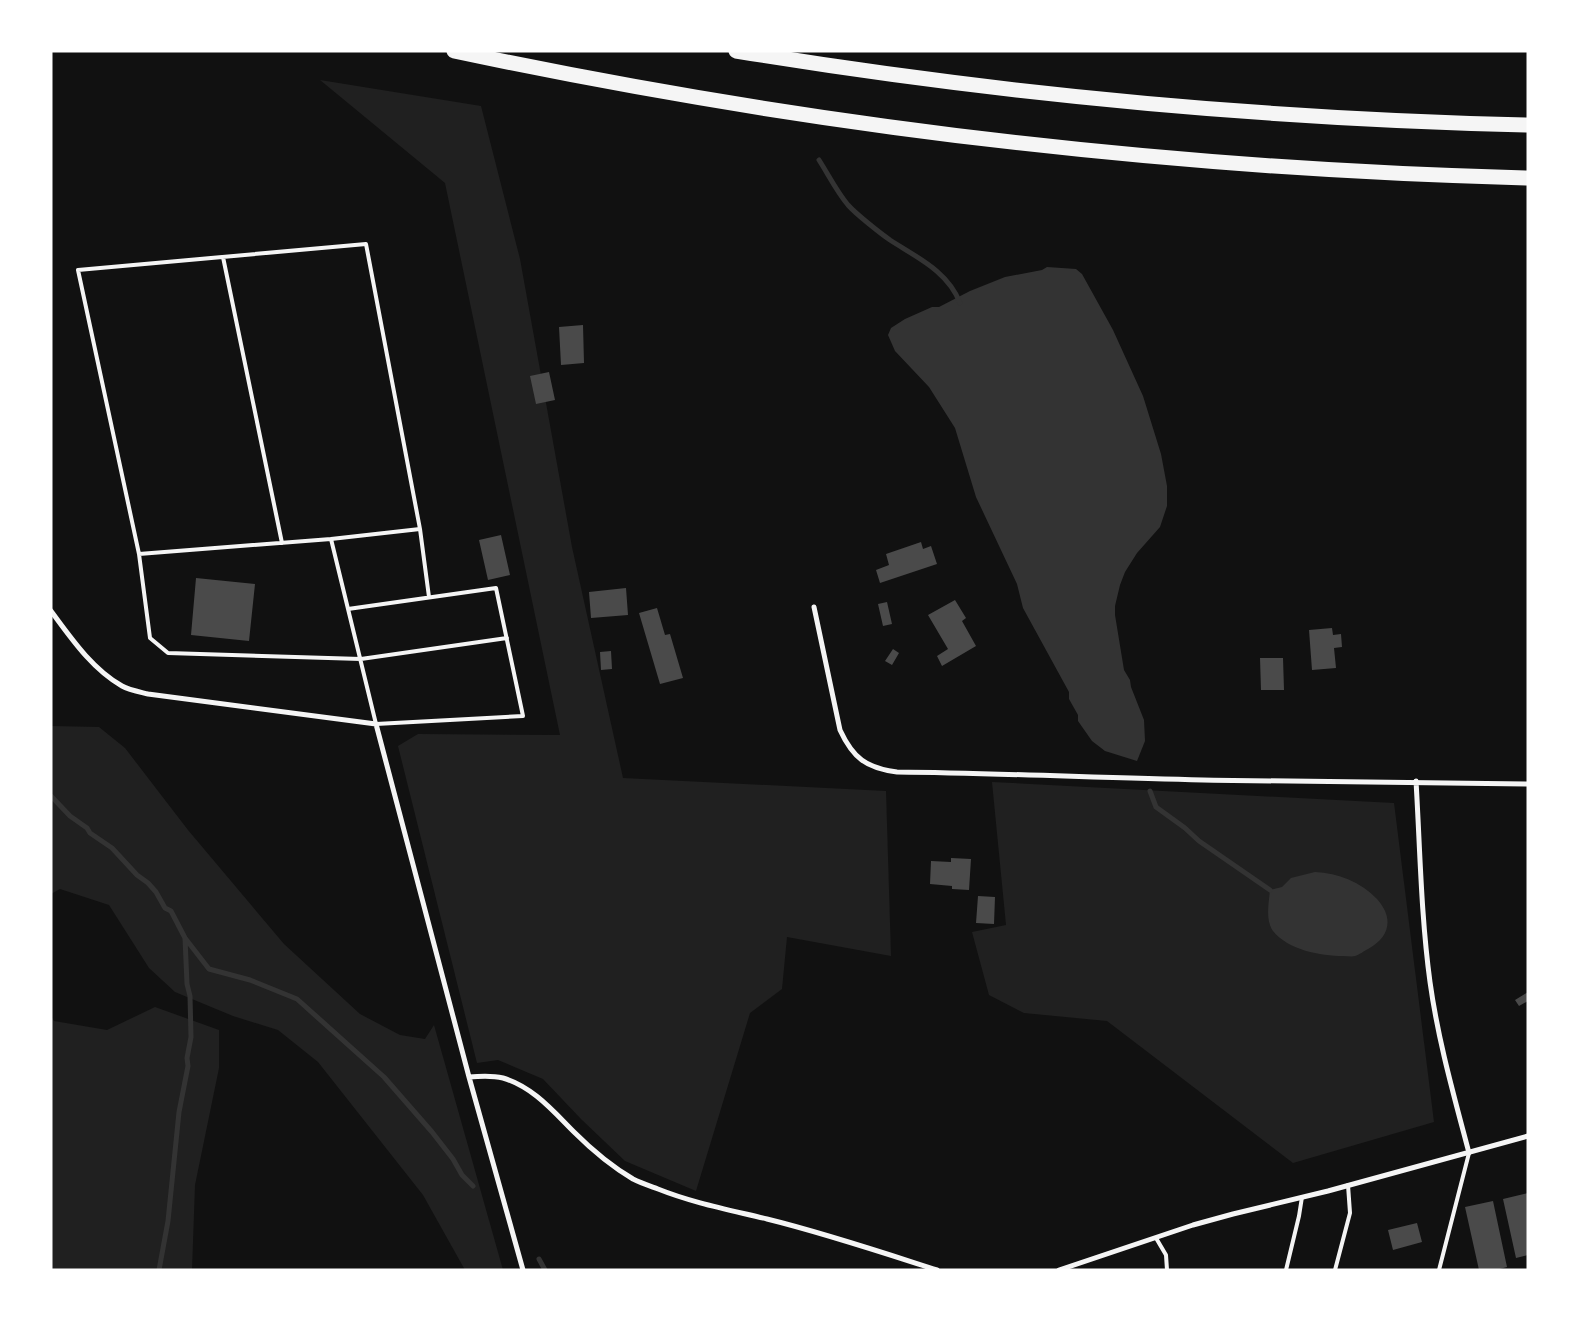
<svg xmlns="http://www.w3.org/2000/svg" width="1579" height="1321" viewBox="0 0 1579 1321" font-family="'Nunito Sans',sans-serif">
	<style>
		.green { fill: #202020 }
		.water { fill: #333 }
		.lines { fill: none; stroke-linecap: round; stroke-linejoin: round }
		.stream { stroke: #333; stroke-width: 5 }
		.building { fill: #4a4a4a }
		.service { stroke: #f5f5f5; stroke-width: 4 }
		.minor { stroke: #f5f5f5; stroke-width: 5 }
		.motorway { stroke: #f5f5f5; stroke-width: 15 }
	</style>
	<rect width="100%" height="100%" fill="#111"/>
	<!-- green -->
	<path class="green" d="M 320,80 L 481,106 L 520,259 L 572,547 L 623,778 L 886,791 L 891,956 L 787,937 L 782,989 L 750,1013 L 696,1191 L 625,1161 L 581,1119 L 543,1079 L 498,1060 L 477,1063 L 398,746 L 418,734 L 560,735 L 445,183 Z
		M 51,726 L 99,727 L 125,748 L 188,830 L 284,944 L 360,1014 L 400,1035 L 425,1039 L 434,1025 L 503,1270 L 465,1270 L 423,1195 L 318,1062 L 278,1030 L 233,1016 L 175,992 L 149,968 L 109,905 L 60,889 L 51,894 Z
		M 992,782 L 1394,803 L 1434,1122 L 1293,1163 L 1107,1021 L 1024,1013 L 989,995 L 972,932 L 1006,925 Z
		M 155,1007 L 219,1030 L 219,1068 L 195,1185 L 192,1270 L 51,1270 L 51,1016 L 54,1021 L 107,1030 Z"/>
	<!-- water -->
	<path class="water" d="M 1047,267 L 1076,269 L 1082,274 L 1113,330 L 1143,396 L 1161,454 L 1167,486 L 1167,506 L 1160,527 L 1137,553 L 1125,572 L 1120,585 L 1115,606 L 1115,615 L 1124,670 L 1130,680 L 1131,687 L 1144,720 L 1145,741 L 1137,761 L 1105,751 L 1092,741 L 1078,721 L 1078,715 L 1069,699 L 1069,692 L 1023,608 L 1017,584 L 976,497 L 955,428 L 929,387 L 895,351 L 888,335 L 891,328 L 905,319 L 932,307 L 939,307 L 970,291 L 1005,277 L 1042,270 Z
		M 1315,872 C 1338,873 1361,882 1377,899 C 1394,918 1390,937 1368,949 C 1364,951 1359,955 1355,956 C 1352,957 1347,956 1343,956 C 1321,956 1288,950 1273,931 C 1265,920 1269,902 1270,890 L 1282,887 L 1291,878 Z"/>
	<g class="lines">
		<!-- stream -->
		<path class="stream" d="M 819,160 C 828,174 837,192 848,205 C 856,214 880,233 890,240 C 916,257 948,271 960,303
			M 1150,791 L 1156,807 L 1185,828 L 1199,841 L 1270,890
			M 51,796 L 70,816 L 87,828 L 90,833 L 112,848 L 137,875 L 148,883 L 156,892 L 165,908 L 171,911 L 185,938 L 209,969 L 250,980 L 297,999 L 384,1077 L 432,1132 L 453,1159 L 462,1175 L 473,1186
			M 539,1259 L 545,1270
			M 159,1270 L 168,1221 L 179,1112 L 188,1066 L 187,1058 L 191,1037 L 190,996 L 187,984 L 185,938"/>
	</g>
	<!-- building -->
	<path class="building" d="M 583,325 L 584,363 L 561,365 L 559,327 Z
		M 549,372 L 555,400 L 536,404 L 530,376 Z
		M 501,535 L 510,575 L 488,580 L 479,540 Z
		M 921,542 L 923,549 L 931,546 L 937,564 L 880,583 L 876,570 L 889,565 L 886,554 Z
		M 196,578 L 255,584 L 249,641 L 191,635 Z
		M 626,588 L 628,615 L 591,618 L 589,592 Z
		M 955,600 L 966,618 L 962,621 L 976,646 L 942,666 L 937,656 L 948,649 L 928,615 Z
		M 887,602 L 892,624 L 883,626 L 878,604 Z
		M 657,608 L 665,635 L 670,634 L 683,678 L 660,684 L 639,613 Z
		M 1332,628 L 1333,635 L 1341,634 L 1342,647 L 1334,648 L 1336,668 L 1312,670 L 1309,630 Z
		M 893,649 L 899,653 L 892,665 L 885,661 Z
		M 611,651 L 612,669 L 601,670 L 600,652 Z
		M 1260,658 L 1283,658 L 1284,690 L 1261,690 Z
		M 951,858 L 971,859 L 969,890 L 952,889 L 952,886 L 930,884 L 931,861 L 951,862 Z
		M 978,896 L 995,897 L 994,924 L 976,923 Z
		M 1528,992 L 1528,1001 L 1519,1006 L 1515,1000 Z
		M 1528,1193 L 1528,1255 L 1516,1258 L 1503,1199 Z
		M 1493,1201 L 1507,1267 L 1496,1270 L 1479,1270 L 1465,1207 Z
		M 1417,1223 L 1422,1242 L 1393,1250 L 1388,1230 Z"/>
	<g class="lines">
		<!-- service -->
		<path class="service" d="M 223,257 L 282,543
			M 420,529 L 429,597
			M 331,539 L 139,554 L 78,270 L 366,244 L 420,529 L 331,539 L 376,724 L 523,716 L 496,588 L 348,609
			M 139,554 L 150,638 L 168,653 L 361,659 L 507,638
			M 1156,1238 L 1166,1255 L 1167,1270
			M 1286,1270 L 1299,1216 L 1302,1197
			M 1335,1270 L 1350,1213 L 1348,1185
			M 1439,1270 L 1469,1153"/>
		<!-- minor -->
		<path class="minor" d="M 814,607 L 840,730 C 853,758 866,768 897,772 C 999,773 1101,778 1203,780 C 1311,782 1419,782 1528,784
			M 51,611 C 71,638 92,669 122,686 C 129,690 140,692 148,694 L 376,724 L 469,1077 L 523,1270
			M 1416,781 C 1420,848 1421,916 1430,982 C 1438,1040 1454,1096 1469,1153
			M 469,1077 C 480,1076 491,1075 503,1078 C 533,1087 553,1111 574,1132 C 592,1150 611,1166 633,1179 C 641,1183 650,1186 658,1189 C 693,1203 730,1210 767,1219 C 824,1233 881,1252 937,1270
			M 1059,1270 L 1193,1225 L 1233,1214 L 1328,1191 L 1528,1136"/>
		<!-- motorway -->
		<path class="motorway" d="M 454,51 C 807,126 1167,169 1528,178
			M 736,51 C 998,94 1262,119 1528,125"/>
	</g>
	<!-- border -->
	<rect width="1579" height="1321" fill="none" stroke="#ffffff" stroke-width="105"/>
</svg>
